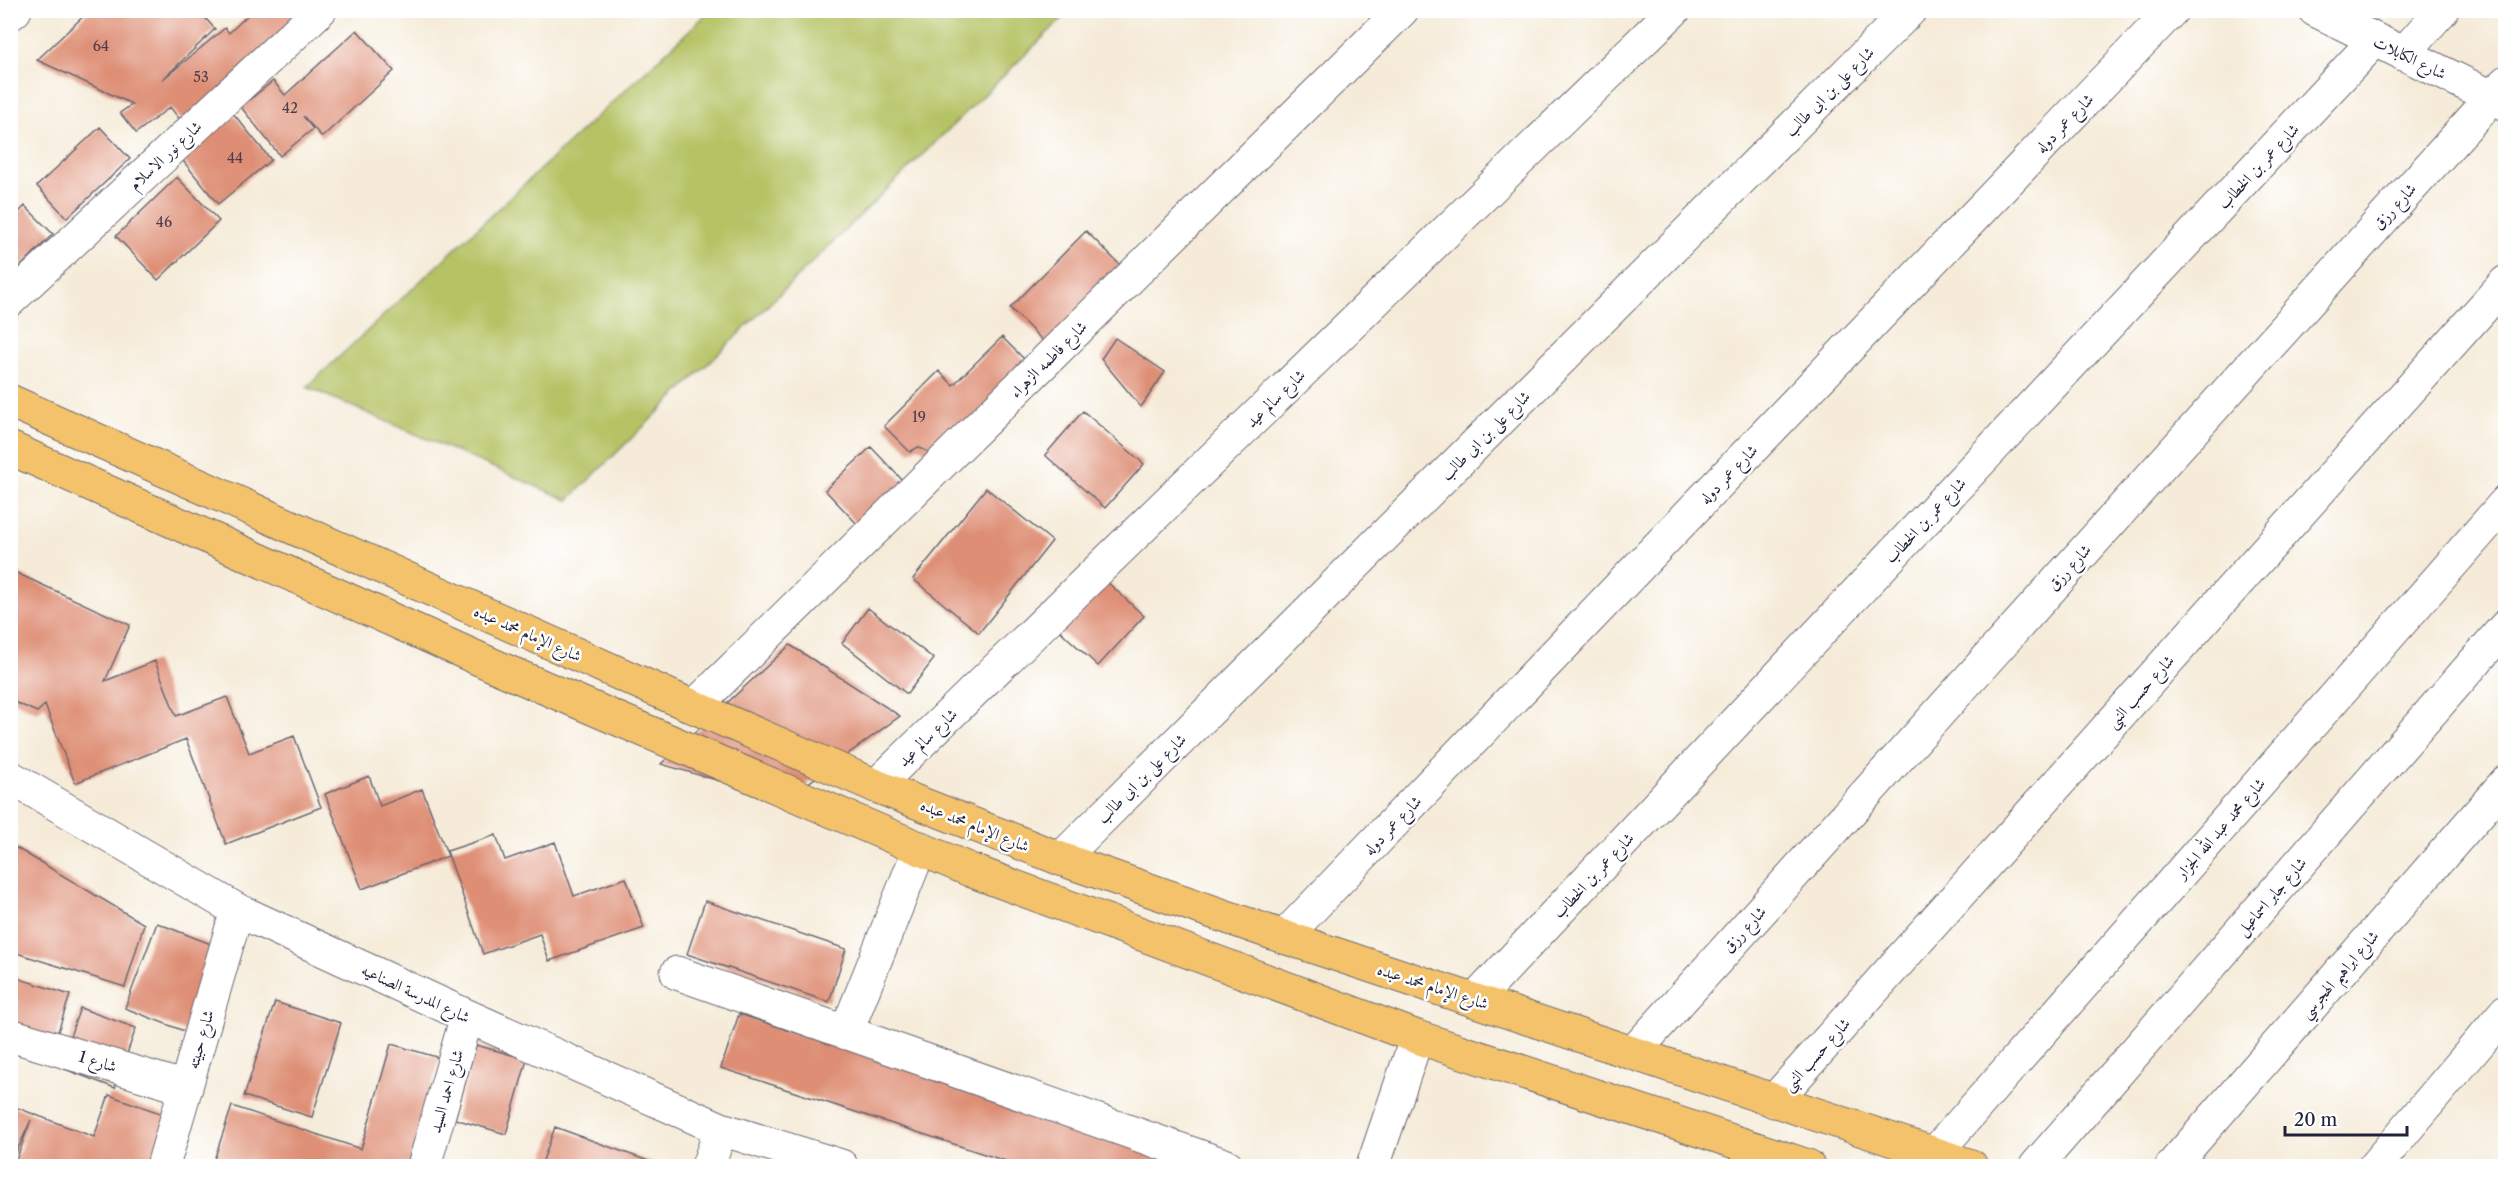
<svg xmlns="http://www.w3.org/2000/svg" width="2516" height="1177" viewBox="0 0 2516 1177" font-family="'Libre Caslon Text',Amiri,serif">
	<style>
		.green { fill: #b5c365; stroke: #6c7250; stroke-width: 1.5 }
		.building { fill: #de8e75 }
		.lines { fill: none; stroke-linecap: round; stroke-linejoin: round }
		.minor-casing { stroke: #6c6872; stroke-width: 35 }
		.major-casing { stroke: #6c6872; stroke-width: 35 }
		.minor { stroke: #fff; stroke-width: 33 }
		.major { stroke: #f3c26a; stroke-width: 33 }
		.labels { text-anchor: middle; stroke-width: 5; stroke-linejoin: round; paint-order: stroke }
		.number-label { font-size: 14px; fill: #513d4a }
		.street-label { font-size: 16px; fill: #22223b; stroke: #fff }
	</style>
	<rect width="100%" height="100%" fill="#fff"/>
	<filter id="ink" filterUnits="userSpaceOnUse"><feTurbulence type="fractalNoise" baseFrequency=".0167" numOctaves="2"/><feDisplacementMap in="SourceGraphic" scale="12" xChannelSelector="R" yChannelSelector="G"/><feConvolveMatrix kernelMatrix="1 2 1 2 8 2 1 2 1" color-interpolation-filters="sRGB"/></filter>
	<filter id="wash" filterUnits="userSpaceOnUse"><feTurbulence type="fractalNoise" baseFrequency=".008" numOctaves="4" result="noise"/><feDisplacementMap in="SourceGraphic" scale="24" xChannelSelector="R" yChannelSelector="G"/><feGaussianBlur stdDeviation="1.35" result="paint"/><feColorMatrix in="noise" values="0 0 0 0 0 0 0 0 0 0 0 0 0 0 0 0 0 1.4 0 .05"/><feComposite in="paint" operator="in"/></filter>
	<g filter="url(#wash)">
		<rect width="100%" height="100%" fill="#f5ebd8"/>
		<!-- green -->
		<path class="green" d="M 710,11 L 1070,11 L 568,500 L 307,387 Z"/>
		<g id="blocks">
			<!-- building -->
			<path class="building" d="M 90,10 L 198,10 L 215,29 L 162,80 L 225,28 L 229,33 L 253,10 L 295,10 L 312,28 L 188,130 L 170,107 L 136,133 L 120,113 L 132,104 L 37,60 Z
				M 357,30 L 394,71 L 322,137 L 303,116 L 313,129 L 280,156 L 241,107 L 273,81 L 285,95 Z
				M 233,113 L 271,160 L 218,204 L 180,157 Z
				M 100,127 L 130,159 L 67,218 L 37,186 Z
				M 177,177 L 219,221 L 158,280 L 116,236 Z
				M 25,206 L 53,234 L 10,277 L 10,221 Z
				M 1086,231 L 1139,284 L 1063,361 L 1010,308 Z
				M 1002,337 L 1043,378 L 956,465 L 918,447 L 910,452 L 884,426 L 939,371 L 953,385 Z
				M 1115,338 L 1165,372 L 1141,407 L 1101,359 Z
				M 1083,411 L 1144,464 L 1105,508 L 1045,455 Z
				M 871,447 L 921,500 L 876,544 L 825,490 Z
				M 986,488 L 1052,541 L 979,633 L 913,579 Z
				M 10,570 L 130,625 L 105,681 L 155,661 L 176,716 L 227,697 L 249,753 L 294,736 L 321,807 L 226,844 L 186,739 L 75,783 L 45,705 L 37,712 L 10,700 Z
				M 1104,579 L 1144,616 L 1098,666 L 1058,629 Z
				M 868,608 L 934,659 L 907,694 L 842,643 Z
				M 790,645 L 900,716 L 785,800 L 661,764 Z
				M 369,776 L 380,806 L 422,789 L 448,856 L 362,889 L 325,794 Z
				M 496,835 L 505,860 L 555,842 L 574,896 L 626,878 L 644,928 L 549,961 L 540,934 L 483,954 L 447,851 Z
				M 10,844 L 144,924 L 125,987 L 10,951 Z
				M 705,901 L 846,949 L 829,1002 L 687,954 Z
				M 157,923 L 221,948 L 189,1033 L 125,1008 Z
				M 17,978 L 70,995 L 48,1062 L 10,1050 L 10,998 Z
				M 275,1002 L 341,1023 L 312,1117 L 244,1096 Z
				M 80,1008 L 136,1028 L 115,1088 L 59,1067 Z
				M 739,1014 L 1200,1166 L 1021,1166 L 721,1068 Z
				M 391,1044 L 440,1058 L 410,1166 L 212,1166 L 232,1106 L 361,1149 Z
				M 476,1045 L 519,1057 L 528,1056 L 506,1134 L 455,1119 Z
				M 109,1095 L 174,1118 L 157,1166 L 14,1166 L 31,1120 L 10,1165 L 10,1105 L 94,1137 Z
				M 555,1127 L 662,1166 L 541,1166 Z"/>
		</g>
	</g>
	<g filter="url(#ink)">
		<use href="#blocks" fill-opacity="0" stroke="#6c6872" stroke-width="1.5"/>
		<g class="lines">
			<!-- minor casing -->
			<g class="minor-casing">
				<path id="minor" d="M 2315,10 L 2506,104
					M 10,14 L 15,10
					M 2403,54 L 2442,10
					M 10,300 L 320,10
					M 694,707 L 1402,10
					M 10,777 L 237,910 L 467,1016 L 721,1129 L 841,1166
					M 876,786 L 1674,10
					M 1061,859 L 1910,10
					M 1284,937 L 2172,10
					M 677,973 L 1227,1166
					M 1475,1000 L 2375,40
					M 846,1033 L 920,848
					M 10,1035 L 186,1088
					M 1633,1053 L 2506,82
					M 1774,1101 L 2506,282
					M 1935,1153 L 2506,502
					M 163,1166 L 237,910
					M 424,1166 L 467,1016
					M 708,1166 L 721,1129
					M 1373,1166 L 1417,1037
					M 2036,1166 L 2506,626
					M 2172,1166 L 2506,782
					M 2375,1166 L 2506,1011"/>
			</g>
			<!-- major casing -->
			<g class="major-casing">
				<path id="major" d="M 10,401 L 694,707 L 876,786 L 1061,859 L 1284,937 L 1971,1166
					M 10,448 L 506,671 L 970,870 L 1417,1037 L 1808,1166"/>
			</g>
			<!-- minor -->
			<use href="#minor" class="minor"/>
			<!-- major -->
			<use href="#major" class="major"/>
		</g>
	</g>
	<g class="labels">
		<!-- number labels -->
		<g class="number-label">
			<text x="101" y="51">64</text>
			<text x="201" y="82">53</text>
			<text x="290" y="113">42</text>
			<text x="235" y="163">44</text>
			<text x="164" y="227">46</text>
			<text x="919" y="422">19</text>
		</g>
		<!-- street labels -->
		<g class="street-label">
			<text transform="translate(2410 57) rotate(26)" y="6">شارع الكابلات</text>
			<text transform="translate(1829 91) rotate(-45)" y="6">شارع على بن ابى طالب</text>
			<text transform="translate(2064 123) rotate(-46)" y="6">شارع عمر دوله</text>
			<text transform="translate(165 155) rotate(-43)" y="6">شارع نور الاسلام</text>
			<text transform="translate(2258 166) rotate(-47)" y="6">شارع عمر بن الخطاب</text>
			<text transform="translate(2394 206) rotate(-48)" y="6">شارع رزق</text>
			<text transform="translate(1048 359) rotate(-45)" y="6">شارع فاطمه الزهراء</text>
			<text transform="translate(1275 398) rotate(-44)" y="6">شارع سالم عيد</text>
			<text transform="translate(1485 435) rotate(-45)" y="6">شارع على بن ابى طالب</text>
			<text transform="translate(1728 474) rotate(-46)" y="6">شارع عمر دوله</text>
			<text transform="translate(1925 520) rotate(-47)" y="6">شارع عمر بن الخطاب</text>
			<text transform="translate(2069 567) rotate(-48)" y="6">شارع رزق</text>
			<text transform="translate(528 633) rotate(24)" y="6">شارع الإمام محمد عبده</text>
			<text transform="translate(2140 691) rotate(-48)" y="6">شارع حسب النبى</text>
			<text transform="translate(927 737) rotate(-44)" y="6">شارع سالم عيد</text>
			<text transform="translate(1141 778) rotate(-45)" y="6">شارع على بن ابى طالب</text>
			<text transform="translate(975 825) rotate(22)" y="6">شارع الإمام محمد عبده</text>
			<text transform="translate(1392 825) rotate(-46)" y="6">شارع عمر دوله</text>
			<text transform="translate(2220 828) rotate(-49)" y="6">شارع محمد عبد الله الجزار</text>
			<text transform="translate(1593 875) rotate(-47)" y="6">شارع عمر بن الخطاب</text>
			<text transform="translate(2271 896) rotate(-49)" y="6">شارع جابر اسماعيل</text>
			<text transform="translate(1744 929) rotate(-48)" y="6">شارع رزق</text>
			<text transform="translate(2339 974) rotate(-49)" y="6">شارع ابراهيم الهجرسي</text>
			<text transform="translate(1433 986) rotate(18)" y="6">شارع الإمام محمد عبده</text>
			<text transform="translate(416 993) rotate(25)" y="6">شارع المدرسة الصناعيه</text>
			<text transform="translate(200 1039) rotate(-74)" y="6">شارع حبيته</text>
			<text transform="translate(1816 1054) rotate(-48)" y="6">شارع حسب النبى</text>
			<text transform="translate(98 1061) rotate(17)" y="6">شارع 1</text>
			<text transform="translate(446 1091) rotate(-74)" y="6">شارع احمد السيد</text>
		</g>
	</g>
	<!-- margin -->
	<rect width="2516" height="1177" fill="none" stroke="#fff" stroke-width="36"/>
	<!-- scale -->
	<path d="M2285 1126v9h122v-9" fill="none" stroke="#22223b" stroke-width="3"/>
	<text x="2294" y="1126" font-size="18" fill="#22223b" stroke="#ffffff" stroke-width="4.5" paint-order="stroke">20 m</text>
</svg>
